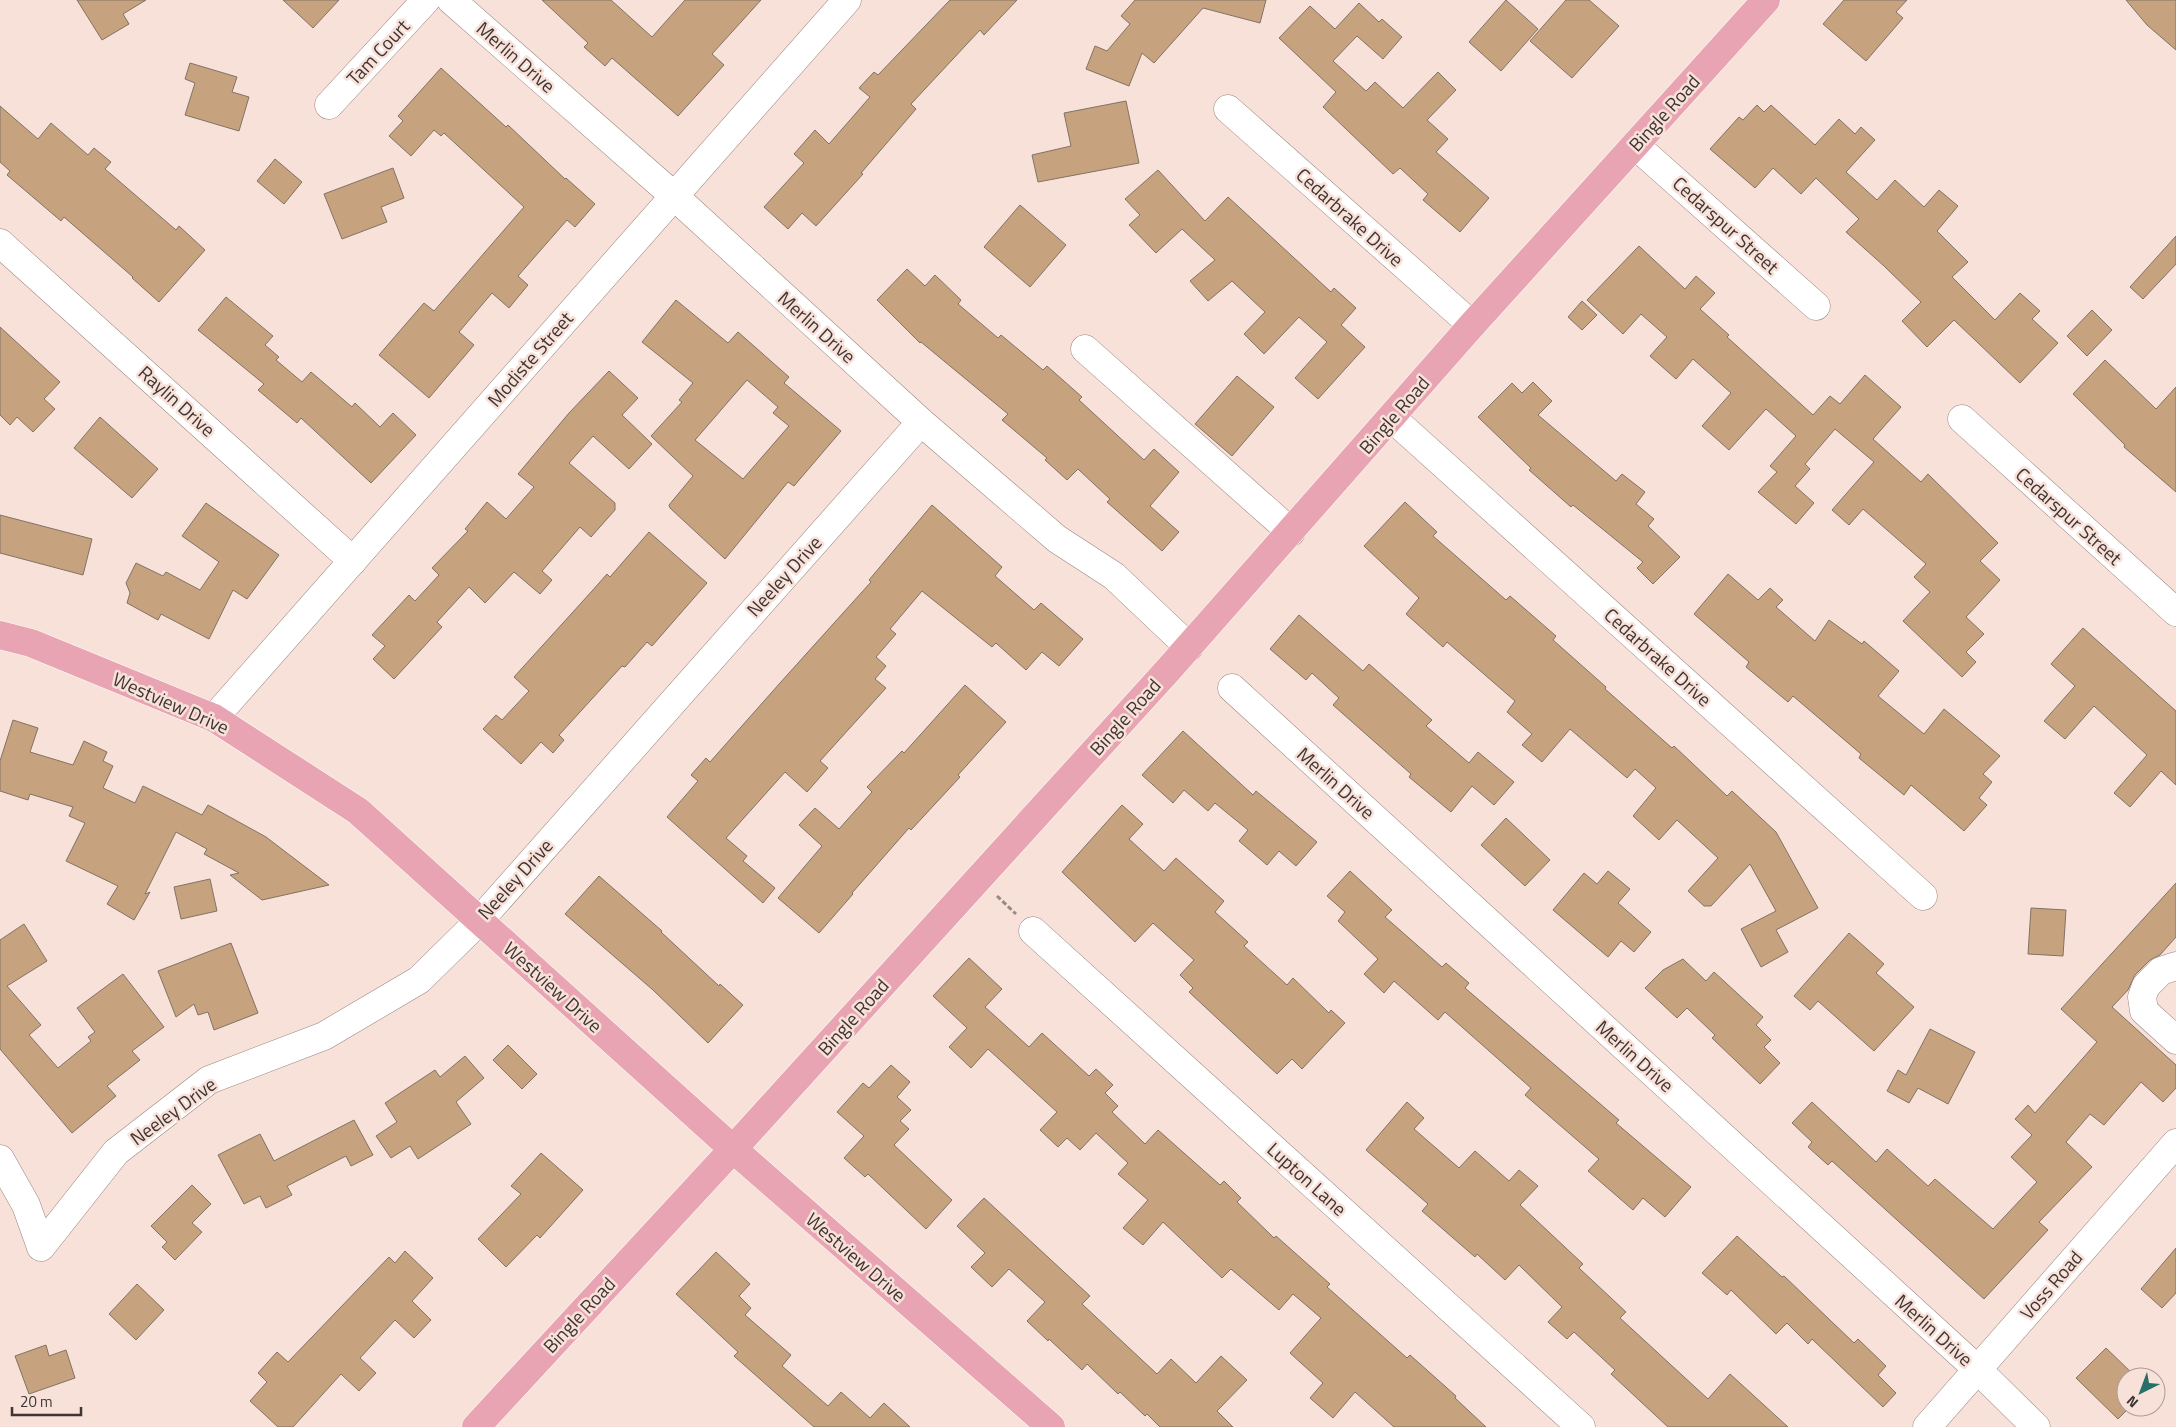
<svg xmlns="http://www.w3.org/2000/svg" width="2176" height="1427" viewBox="0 0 2176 1427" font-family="'Titillium Web',sans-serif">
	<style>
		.building { fill: #c6a27e; stroke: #817365; fill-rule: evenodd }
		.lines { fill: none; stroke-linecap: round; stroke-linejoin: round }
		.minor-casing { stroke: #99847e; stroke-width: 29 }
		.major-casing { stroke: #fff; stroke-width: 29 }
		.path { stroke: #9a8a85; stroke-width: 3; stroke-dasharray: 5 2.5; stroke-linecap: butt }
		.minor { stroke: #fff; stroke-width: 28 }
		.major { stroke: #e8a4b3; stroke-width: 28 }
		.labels { text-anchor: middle; stroke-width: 5; stroke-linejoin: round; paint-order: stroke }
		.street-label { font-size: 19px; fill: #3e3533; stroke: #f8e1d9 }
	</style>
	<rect width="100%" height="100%" fill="#f8e1d9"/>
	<!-- building -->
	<path class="building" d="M 77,0 L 146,0 L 123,14 L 129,24 L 102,40 Z
		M 283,0 L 339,0 L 313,28 Z
		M 542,0 L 611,0 L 652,37 L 685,0 L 761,0 L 712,54 L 724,65 L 678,116 L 612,58 L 605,66 L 584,47 L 588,43 Z
		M 950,0 L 1017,0 L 984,35 L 980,30 L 911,104 L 916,109 L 861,173 L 863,174 L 816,226 L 802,213 L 788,229 L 764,207 L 804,163 L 794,154 L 815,130 L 829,144 L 870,97 L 859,88 L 874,72 L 878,75 Z
		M 1135,0 L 1266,0 L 1260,23 L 1203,8 L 1154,63 L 1142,53 L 1129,86 L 1086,69 L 1095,46 L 1107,51 L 1130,24 L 1121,16 Z
		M 1506,0 L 1538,29 L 1501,71 L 1469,42 Z
		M 1566,0 L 1589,0 L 1619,26 L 1572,78 L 1530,41 Z
		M 1844,0 L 1907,0 L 1896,12 L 1903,18 L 1866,61 L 1823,24 Z
		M 2126,0 L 2176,0 L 2176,50 L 2147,25 Z
		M 1359,3 L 1379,22 L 1382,19 L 1402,37 L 1383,59 L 1357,36 L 1333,61 L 1366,91 L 1375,82 L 1403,108 L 1438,72 L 1456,90 L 1427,120 L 1448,139 L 1436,152 L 1489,198 L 1460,232 L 1423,200 L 1428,194 L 1400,168 L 1393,174 L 1323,107 L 1336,92 L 1279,38 L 1310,6 L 1335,29 Z
		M 190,63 L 237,77 L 232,92 L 249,97 L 239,131 L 185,115 L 195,83 L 185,79 Z
		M 441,68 L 506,127 L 508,125 L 565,179 L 566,178 L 595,204 L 575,227 L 567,220 L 518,276 L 528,285 L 509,308 L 492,293 L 459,332 L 474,345 L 429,398 L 379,355 L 424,303 L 434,311 L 524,207 L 444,133 L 441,136 L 434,130 L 411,156 L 389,136 L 403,121 L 398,116 Z
		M 1126,101 L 1139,163 L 1038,182 L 1032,155 L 1071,146 L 1064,113 Z
		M 1757,105 L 1764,112 L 1771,105 L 1815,145 L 1839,119 L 1855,134 L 1861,127 L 1875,140 L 1846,172 L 1877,200 L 1895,180 L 1924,207 L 1939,190 L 1958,206 L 1937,231 L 1968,262 L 1952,277 L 1995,320 L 2020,293 L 2040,311 L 2032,319 L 2058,343 L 2020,383 L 1954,320 L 1927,347 L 1902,321 L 1921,302 L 1884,266 L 1846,232 L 1859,219 L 1816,178 L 1801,194 L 1773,168 L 1755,188 L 1710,149 L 1739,117 L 1743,120 Z
		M 0,106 L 38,139 L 51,123 L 88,155 L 94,148 L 111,162 L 105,169 L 176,230 L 179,226 L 205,250 L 159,302 L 132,278 L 133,277 L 64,217 L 61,221 L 7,175 L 10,171 L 0,162 Z
		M 275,159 L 302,182 L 284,204 L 257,181 Z
		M 393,168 L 404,198 L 381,207 L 387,222 L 342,239 L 324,194 Z
		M 1158,170 L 1205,221 L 1228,197 L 1331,292 L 1334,288 L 1356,308 L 1341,325 L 1365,347 L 1318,399 L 1295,378 L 1327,342 L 1299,317 L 1264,354 L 1244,334 L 1265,312 L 1232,281 L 1208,301 L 1190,281 L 1215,260 L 1182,229 L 1156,253 L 1129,225 L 1140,215 L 1125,199 Z
		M 1020,205 L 1066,245 L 1030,287 L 984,247 Z
		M 2176,236 L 2176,264 L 2143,299 L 2130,287 Z
		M 1639,246 L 1685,289 L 1696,276 L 1715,293 L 1700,309 L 1729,335 L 1727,337 L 1813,415 L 1830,396 L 1840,404 L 1865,375 L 1901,407 L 1873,439 L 1921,482 L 1928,474 L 1998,543 L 1980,561 L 2000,580 L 1966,617 L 1984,634 L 1966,652 L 1976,662 L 1962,677 L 1903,621 L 1930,592 L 1914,577 L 1926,564 L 1863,509 L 1849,525 L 1832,510 L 1874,462 L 1835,429 L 1805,464 L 1810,469 L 1795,486 L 1814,503 L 1796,524 L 1758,492 L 1777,472 L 1770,466 L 1796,436 L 1766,409 L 1729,450 L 1702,426 L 1731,393 L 1693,359 L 1676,379 L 1650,356 L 1667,337 L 1641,314 L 1623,334 L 1587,300 Z
		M 907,269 L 925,286 L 935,275 L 961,300 L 958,304 L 998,338 L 1001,335 L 1043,370 L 1047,366 L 1082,397 L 1079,400 L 1144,460 L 1154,449 L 1179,472 L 1150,506 L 1179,532 L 1162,551 L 1107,502 L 1110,499 L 1078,469 L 1067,480 L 1045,460 L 1047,458 L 1002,420 L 1008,414 L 921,342 L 920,343 L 877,300 Z
		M 226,297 L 273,336 L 265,345 L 279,357 L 276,360 L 302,382 L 311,372 L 352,407 L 355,403 L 380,427 L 393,413 L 416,435 L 371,483 L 301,418 L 297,423 L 258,390 L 264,384 L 198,330 Z
		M 676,300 L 728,343 L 738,332 L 789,377 L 784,383 L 841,431 L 794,486 L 788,482 L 725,559 L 670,508 L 669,505 L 693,476 L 651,436 L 682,402 L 679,400 L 693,383 L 642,342 ZM 747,380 L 778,407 L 773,413 L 789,426 L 743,479 L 695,440 Z
		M 1582,301 L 1597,315 L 1582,330 L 1568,317 Z
		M 2092,310 L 2112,330 L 2087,356 L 2067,336 Z
		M 0,327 L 60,382 L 44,399 L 55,409 L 33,432 L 17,417 L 10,425 L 0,415 Z
		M 2105,360 L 2156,409 L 2176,387 L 2176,492 L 2124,447 L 2125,445 L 2073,394 Z
		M 609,371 L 638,398 L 622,415 L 652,444 L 629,469 L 593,436 L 569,463 L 615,503 L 615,510 L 591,537 L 580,527 L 542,571 L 552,580 L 540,594 L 514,572 L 485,603 L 469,587 L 437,622 L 442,627 L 394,679 L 373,659 L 385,646 L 372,635 L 409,595 L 415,601 L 439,575 L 432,568 L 468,531 L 465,529 L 487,502 L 506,519 L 534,487 L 518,474 L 569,413 Z
		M 1237,376 L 1274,407 L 1232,456 L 1195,424 Z
		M 1533,382 L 1552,401 L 1538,415 L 1616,481 L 1622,474 L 1645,492 L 1636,504 L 1654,519 L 1648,526 L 1680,557 L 1653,584 L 1637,568 L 1643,562 L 1573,505 L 1571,507 L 1529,470 L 1531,468 L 1478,417 L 1512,383 L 1522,393 Z
		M 100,417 L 158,469 L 132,498 L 74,448 Z
		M 1405,502 L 1437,532 L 1433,536 L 1506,600 L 1510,596 L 1556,636 L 1553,640 L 1606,687 L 1605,689 L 1672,748 L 1674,746 L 1727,796 L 1732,791 L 1776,832 L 1818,908 L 1776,930 L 1788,952 L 1761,967 L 1741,929 L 1776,911 L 1750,864 L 1711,906 L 1704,906 L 1688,891 L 1718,858 L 1677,820 L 1659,840 L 1633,816 L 1656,788 L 1635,769 L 1627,778 L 1570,729 L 1542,762 L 1522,745 L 1532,734 L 1507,712 L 1515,701 L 1447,642 L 1443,647 L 1406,614 L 1419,598 L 1364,546 Z
		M 206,503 L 279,555 L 247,599 L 233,590 L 209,639 L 161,614 L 158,620 L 127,603 L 130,593 L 126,583 L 136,563 L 163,576 L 166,572 L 200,590 L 219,562 L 182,536 Z
		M 932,505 L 1002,567 L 995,576 L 1034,610 L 1041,603 L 1083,639 L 1059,666 L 1042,652 L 1026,670 L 996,643 L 992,647 L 922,591 L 890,629 L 896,634 L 876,657 L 886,666 L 875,679 L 886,688 L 820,761 L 828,768 L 807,792 L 785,772 L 726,838 L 747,856 L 743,861 L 775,888 L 763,903 L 667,817 L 698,781 L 691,775 L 706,758 L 710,762 L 780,683 L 871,582 L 869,580 Z
		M 0,515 L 92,539 L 83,575 L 0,553 Z
		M 649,532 L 707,583 L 652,646 L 647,642 L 625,667 L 622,666 L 559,735 L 564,740 L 553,753 L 541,742 L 521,764 L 483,729 L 496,715 L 502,720 L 529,691 L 514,677 L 592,591 L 607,574 L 610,577 Z
		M 1728,574 L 1758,600 L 1770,588 L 1783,600 L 1776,607 L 1815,641 L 1829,620 L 1862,644 L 1864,641 L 1899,671 L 1878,696 L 1924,734 L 1944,709 L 2000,756 L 1983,774 L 1992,782 L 1979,798 L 1987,805 L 1964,831 L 1911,785 L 1904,795 L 1859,758 L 1861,754 L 1793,696 L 1788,702 L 1746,667 L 1749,662 L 1694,614 Z
		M 1299,615 L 1363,671 L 1369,664 L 1432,720 L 1426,726 L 1469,763 L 1478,752 L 1514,782 L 1494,805 L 1472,786 L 1451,812 L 1409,777 L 1411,774 L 1333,705 L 1339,698 L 1312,673 L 1306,680 L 1270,649 Z
		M 2083,628 L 2176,711 L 2176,785 L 2161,771 L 2130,807 L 2114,793 L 2147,755 L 2094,706 L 2065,739 L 2044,721 L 2075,686 L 2051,664 Z
		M 965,685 L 1006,722 L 958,775 L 960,777 L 911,830 L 909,828 L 852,893 L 853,894 L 819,933 L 778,898 L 822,846 L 799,825 L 815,808 L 839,829 L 872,792 L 867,787 L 902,751 L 904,753 Z
		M 13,720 L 38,728 L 30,752 L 73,765 L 84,741 L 107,752 L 103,761 L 113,766 L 103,788 L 135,803 L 143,786 L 202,815 L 208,805 L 266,837 L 329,885 L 262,900 L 230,875 L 239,873 L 204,854 L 207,849 L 176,832 L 145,894 L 150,892 L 134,920 L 107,904 L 118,886 L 66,861 L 85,823 L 69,816 L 73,807 L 30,794 L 28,800 L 0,791 L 0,761 Z
		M 1183,731 L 1253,795 L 1256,791 L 1317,842 L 1296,866 L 1279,851 L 1267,865 L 1239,841 L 1248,830 L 1215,803 L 1208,811 L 1184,790 L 1173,803 L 1142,775 Z
		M 1122,805 L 1143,824 L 1129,839 L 1164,871 L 1176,858 L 1224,901 L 1215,912 L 1248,942 L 1244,946 L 1287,985 L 1293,978 L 1329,1013 L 1331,1010 L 1345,1023 L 1302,1069 L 1292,1059 L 1277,1074 L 1189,992 L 1193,988 L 1180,975 L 1194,960 L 1153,923 L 1135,942 L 1062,872 Z
		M 1506,818 L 1550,860 L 1525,886 L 1481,845 Z
		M 1350,871 L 1392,910 L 1385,917 L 1442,967 L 1446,963 L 1469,983 L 1465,988 L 1619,1120 L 1616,1123 L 1691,1187 L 1665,1217 L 1643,1198 L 1633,1210 L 1588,1171 L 1599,1159 L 1525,1095 L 1531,1088 L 1445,1012 L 1438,1020 L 1394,981 L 1384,993 L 1364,974 L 1378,959 L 1338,921 L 1345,912 L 1327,896 Z
		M 1608,871 L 1630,889 L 1618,903 L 1651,932 L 1634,952 L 1621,941 L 1608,957 L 1553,910 L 1584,873 L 1597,884 Z
		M 599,876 L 662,931 L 661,932 L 719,986 L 720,984 L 743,1005 L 708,1043 L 653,990 L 565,914 Z
		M 210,879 L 217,911 L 181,919 L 174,887 Z
		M 2176,883 L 2176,937 L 2160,955 L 2150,960 L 2135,975 L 2128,990 L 2112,1007 L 2176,1065 L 2176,1088 L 2163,1102 L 2141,1082 L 2104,1125 L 2090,1114 L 2066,1142 L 2092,1167 L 2039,1222 L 2048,1230 L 1984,1299 L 1832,1161 L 1828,1165 L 1808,1147 L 1812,1142 L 1792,1123 L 1812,1102 L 1876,1162 L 1887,1149 L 1928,1186 L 1935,1179 L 1993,1229 L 2037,1182 L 2011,1157 L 2032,1135 L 2015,1119 L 2028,1105 L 2035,1113 L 2097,1042 L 2061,1009 Z
		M 2031,908 L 2066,910 L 2063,956 L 2028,954 Z
		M 24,924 L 47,961 L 7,986 L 41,1025 L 29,1035 L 58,1068 L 91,1041 L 88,1037 L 95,1032 L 77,1008 L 123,974 L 164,1027 L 132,1051 L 140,1060 L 107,1086 L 116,1096 L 72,1133 L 0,1049 L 0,940 Z
		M 1849,933 L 1884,964 L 1876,973 L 1914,1007 L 1874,1051 L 1818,1001 L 1810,1010 L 1794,996 Z
		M 231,943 L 258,1013 L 214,1030 L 208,1012 L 198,1015 L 194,1004 L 176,1017 L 158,971 Z
		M 969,958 L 1002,989 L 985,1007 L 1029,1047 L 1042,1033 L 1089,1076 L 1096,1069 L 1113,1085 L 1105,1093 L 1118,1106 L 1112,1112 L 1145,1144 L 1158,1130 L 1220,1185 L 1224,1181 L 1241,1198 L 1237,1202 L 1274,1238 L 1276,1236 L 1330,1284 L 1327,1287 L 1407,1358 L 1410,1355 L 1456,1396 L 1455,1398 L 1486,1427 L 1394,1427 L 1355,1392 L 1333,1418 L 1310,1398 L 1323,1383 L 1290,1353 L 1321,1318 L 1293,1294 L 1279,1310 L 1231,1269 L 1222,1278 L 1163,1222 L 1143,1245 L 1123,1228 L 1148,1200 L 1118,1174 L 1128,1163 L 1096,1133 L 1080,1150 L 1067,1138 L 1058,1147 L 1040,1130 L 1057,1112 L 988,1049 L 971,1068 L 949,1047 L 967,1028 L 933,996 Z
		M 1683,959 L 1706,981 L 1714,972 L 1763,1017 L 1756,1025 L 1771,1040 L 1764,1047 L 1780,1063 L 1760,1084 L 1712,1038 L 1715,1035 L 1687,1008 L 1677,1018 L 1645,988 L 1663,970 Z
		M 1930,1029 L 1975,1052 L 1948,1104 L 1918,1088 L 1909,1103 L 1887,1091 L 1898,1070 L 1906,1075 Z
		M 508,1045 L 537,1074 L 522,1089 L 493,1060 Z
		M 465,1056 L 484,1078 L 456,1102 L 471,1124 L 418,1159 L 410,1146 L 391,1158 L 376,1136 L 397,1122 L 385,1103 L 435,1070 L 440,1077 Z
		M 891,1065 L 910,1082 L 897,1097 L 911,1110 L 900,1121 L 909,1129 L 894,1145 L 952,1200 L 926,1229 L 868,1174 L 865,1177 L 844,1158 L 864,1136 L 837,1112 L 863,1083 L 869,1088 Z
		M 1407,1102 L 1424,1118 L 1414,1129 L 1459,1168 L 1475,1151 L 1509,1181 L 1519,1170 L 1538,1186 L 1520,1205 L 1583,1264 L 1579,1268 L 1626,1312 L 1620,1318 L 1708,1399 L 1730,1374 L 1788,1427 L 1668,1427 L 1611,1374 L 1615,1370 L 1574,1332 L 1567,1339 L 1548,1322 L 1562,1307 L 1519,1265 L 1505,1280 L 1477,1254 L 1475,1257 L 1422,1211 L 1428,1204 L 1366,1150 Z
		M 354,1120 L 373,1155 L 351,1166 L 346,1156 L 287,1186 L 292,1195 L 266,1208 L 260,1196 L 244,1204 L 218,1155 L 260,1134 L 274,1161 Z
		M 541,1153 L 583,1190 L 540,1238 L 537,1235 L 506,1267 L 478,1239 L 521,1194 L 511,1186 Z
		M 192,1185 L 211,1204 L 192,1223 L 202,1232 L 175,1260 L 162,1247 L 167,1242 L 151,1226 Z
		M 984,1198 L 1090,1296 L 1082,1304 L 1157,1374 L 1171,1359 L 1196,1383 L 1221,1356 L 1247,1380 L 1217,1411 L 1233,1427 L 1160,1427 L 1147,1414 L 1145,1416 L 1120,1392 L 1118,1394 L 1087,1364 L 1082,1370 L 1049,1339 L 1048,1341 L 1027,1321 L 1045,1302 L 1009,1269 L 992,1287 L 971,1267 L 985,1253 L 957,1226 Z
		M 1737,1236 L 1782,1277 L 1784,1276 L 1854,1343 L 1858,1339 L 1886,1366 L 1878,1375 L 1896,1393 L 1883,1407 L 1812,1339 L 1808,1344 L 1787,1323 L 1776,1334 L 1731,1290 L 1727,1295 L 1702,1273 Z
		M 2176,1248 L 2176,1293 L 2162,1308 L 2141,1289 Z
		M 405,1251 L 433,1278 L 412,1301 L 431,1320 L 414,1338 L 395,1320 L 360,1358 L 376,1373 L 359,1391 L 341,1374 L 293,1427 L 278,1427 L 250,1401 L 267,1382 L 258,1373 L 277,1352 L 288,1362 L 389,1257 L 395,1263 Z
		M 716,1252 L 750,1284 L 739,1296 L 751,1308 L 745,1315 L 791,1355 L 782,1366 L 828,1406 L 841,1392 L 870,1418 L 884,1403 L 910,1427 L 814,1427 L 734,1356 L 738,1352 L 676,1294 Z
		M 137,1284 L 164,1310 L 136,1340 L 109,1314 Z
		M 46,1345 L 49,1356 L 66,1350 L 75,1378 L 29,1394 L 15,1356 Z
		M 2106,1348 L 2136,1377 L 2126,1377 L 2126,1407 L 2130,1407 L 2118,1419 L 2076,1378 Z"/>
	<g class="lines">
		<!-- minor casing -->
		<g class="minor-casing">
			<path id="minor" d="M 451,0 L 673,195 L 921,422 L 1057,539 L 1114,576 L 1189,647
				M 329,105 L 426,0
				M 1228,109 L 1472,325
				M 1635,145 L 1816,306
				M 0,243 L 353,561
				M 1085,349 L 1291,532
				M 1392,418 L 1923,896
				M 1962,419 L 2176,612
				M 1232,688 L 1977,1369 L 2036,1427
				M 214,718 L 847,0
				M 1033,931 L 1581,1427
				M 2176,966 L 2161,971 L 2146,986 L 2142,997 L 2144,1011 L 2176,1040
				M 0,1159 L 26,1205 L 41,1247
				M 41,1247 L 116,1152 L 209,1080 L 324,1036 L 419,980 L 479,921 L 921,422
				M 1927,1427 L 2176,1143"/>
		</g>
		<!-- major casing -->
		<g class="major-casing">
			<path id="major" d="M 0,635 L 31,643 L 214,718 L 358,811 L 733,1149 L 1051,1427
				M 476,1427 L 733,1149 L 1169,669 L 1472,325 L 1766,0"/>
		</g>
		<!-- path -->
		<path class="path" d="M 997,896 L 1016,914"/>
		<!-- minor -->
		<use href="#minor" class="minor"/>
		<!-- major -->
		<use href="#major" class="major"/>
	</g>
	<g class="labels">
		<!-- street labels -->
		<g class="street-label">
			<text transform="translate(378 52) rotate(-47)" y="7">Tam Court</text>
			<text transform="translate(516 57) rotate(41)" y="7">Merlin Drive</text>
			<text transform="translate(1664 113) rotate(-48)" y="7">Bingle Road</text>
			<text transform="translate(1350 217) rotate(42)" y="7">Cedarbrake Drive</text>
			<text transform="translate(1726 225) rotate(42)" y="7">Cedarspur Street</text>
			<text transform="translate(817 327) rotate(42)" y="7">Merlin Drive</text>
			<text transform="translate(530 359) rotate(-49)" y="7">Modiste Street</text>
			<text transform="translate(177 401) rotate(42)" y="7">Raylin Drive</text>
			<text transform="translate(1394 415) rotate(-49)" y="7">Bingle Road</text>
			<text transform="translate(2069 516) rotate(42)" y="7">Cedarspur Street</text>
			<text transform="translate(784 576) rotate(-48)" y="7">Neeley Drive</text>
			<text transform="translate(1658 657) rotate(42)" y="7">Cedarbrake Drive</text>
			<text transform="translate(171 703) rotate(24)" y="7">Westview Drive</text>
			<text transform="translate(1125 717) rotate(-48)" y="7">Bingle Road</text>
			<text transform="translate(1336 783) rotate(42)" y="7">Merlin Drive</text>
			<text transform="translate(515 879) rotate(-48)" y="7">Neeley Drive</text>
			<text transform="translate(553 987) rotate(42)" y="7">Westview Drive</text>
			<text transform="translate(853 1017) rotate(-48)" y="7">Bingle Road</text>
			<text transform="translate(1635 1056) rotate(42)" y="7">Merlin Drive</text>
			<text transform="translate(173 1111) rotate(-36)" y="7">Neeley Drive</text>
			<text transform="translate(1307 1179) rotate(42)" y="7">Lupton Lane</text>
			<text transform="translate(856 1257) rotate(41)" y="7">Westview Drive</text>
			<text transform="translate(2051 1285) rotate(-49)" y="7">Voss Road</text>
			<text transform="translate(579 1315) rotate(-47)" y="7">Bingle Road</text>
			<text transform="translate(1934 1330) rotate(42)" y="7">Merlin Drive</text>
		</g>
	</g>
	<!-- north arrow -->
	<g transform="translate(2141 1392) rotate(222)"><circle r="24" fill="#f8e1d9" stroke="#ae9c97"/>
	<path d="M0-4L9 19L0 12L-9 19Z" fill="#276f68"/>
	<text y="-8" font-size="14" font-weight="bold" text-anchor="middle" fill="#3e3533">N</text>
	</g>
	<!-- scale -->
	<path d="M12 1407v8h69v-8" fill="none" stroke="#3e3533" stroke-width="2.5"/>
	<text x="20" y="1407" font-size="15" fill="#3e3533" stroke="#f8e1d9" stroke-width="4" paint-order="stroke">20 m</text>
</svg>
